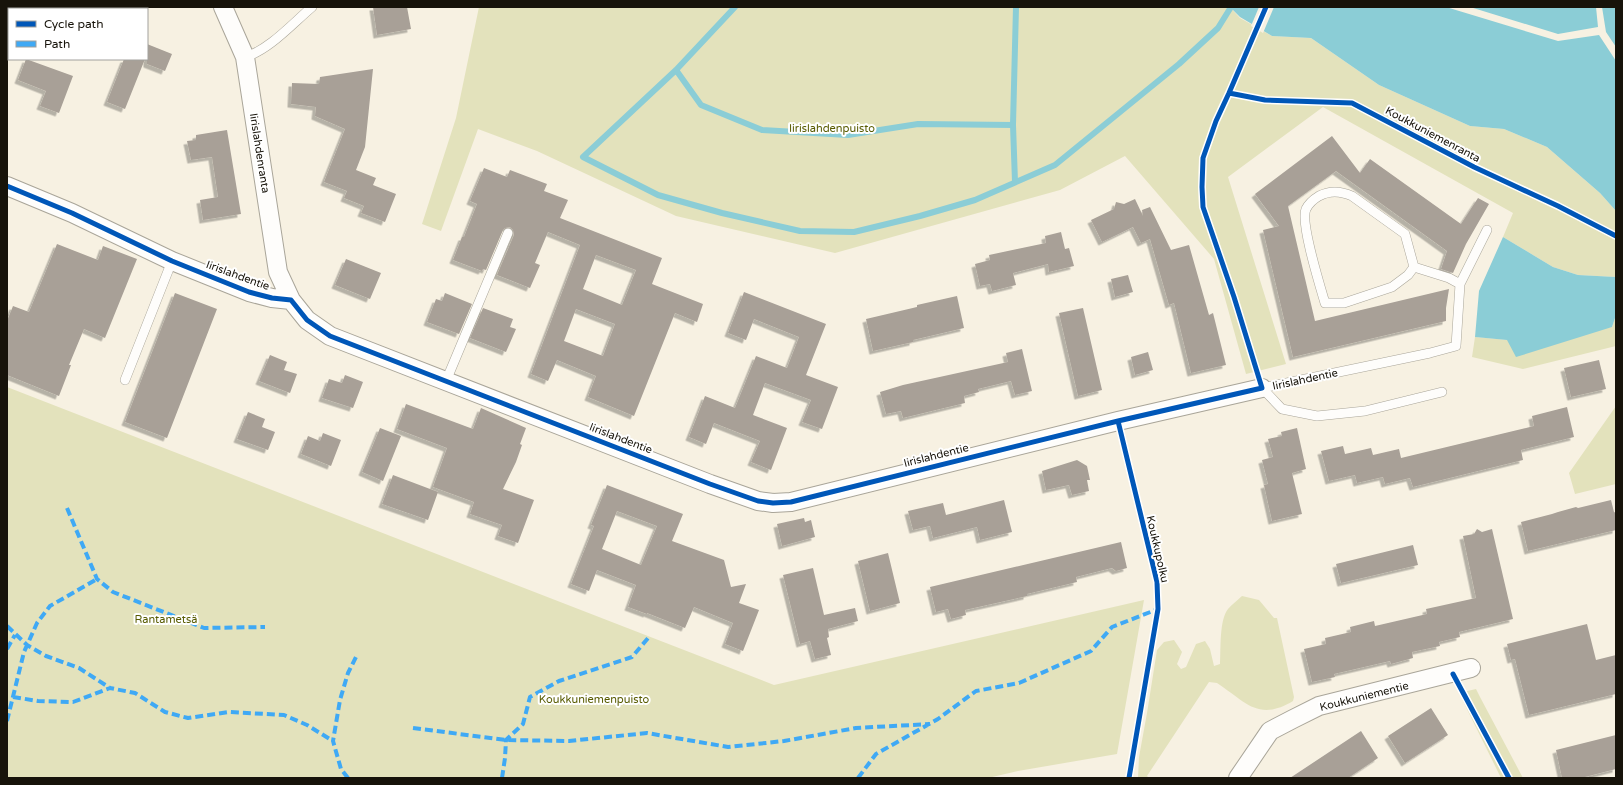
<svg xmlns="http://www.w3.org/2000/svg" width="1623" height="785" viewBox="0 0 1623 785" font-family="'Varela Round',sans-serif">
	<style>
		.green { fill: #e3e2bc }
		.water { fill: #8bcdd6 }
		.pier { fill: #f7f1e2 }
		.lines { fill: none; stroke-linecap: round; stroke-linejoin: round }
		.stream { stroke: #8bcdd6; stroke-width: 6 }
		.building { fill: #a8a097; fill-rule: evenodd; filter: url(#shadow) }
		.service-casing { stroke: #a9a599; stroke-width: 10 }
		.minor-casing { stroke: #a9a599; stroke-width: 20 }
		.service { stroke: #fefdfb; stroke-width: 9 }
		.minor { stroke: #fefdfb; stroke-width: 18 }
		.quiet { stroke: #3fa9f5; stroke-width: 4; stroke-dasharray: 8 4; stroke-linecap: butt }
		.cycleway-casing { stroke: #fff; stroke-width: 8 }
		.cycleway { stroke: #0057b8; stroke-width: 5 }
		.labels { text-anchor: middle; stroke-width: 4; stroke-linejoin: round; paint-order: stroke }
		.park-label { font-size: 11px; fill: #585b00; stroke: #fff }
		.street-label { font-size: 11px; fill: #17130a; stroke: #fff }
	</style>
	<defs>
		<filter id="shadow"><feDropShadow dx="-3.5" dy="3.5" stdDeviation="0" flood-color="#0004"/></filter>
	</defs>
	<rect width="100%" height="100%" fill="#f7f1e2"/>
	<!-- green -->
	<path class="green" d="M 479,7 L 1230,7 L 1240,18 L 1272,36 L 1311,38 L 1379,85 L 1470,126 L 1504,129 L 1547,147 L 1600,193 L 1616,211 L 1616,277 L 1578,275 L 1553,267 L 1503,237 L 1513,213 L 1323,107 L 1228,177 L 1286,364 L 1246,374 L 1214,259 L 1125,156 L 1060,190 L 835,253 L 676,216 L 537,151 L 478,129 L 441,231 L 422,224 L 456,118 Z
		M 1616,315 L 1616,346 L 1523,369 L 1472,357 L 1475,337 L 1508,340 L 1612,327 Z
		M 7,387 L 774,685 L 1144,600 L 1117,754 L 1018,771 L 988,778 L 7,778 Z
		M 1616,406 L 1616,484 L 1575,494 L 1569,473 Z
		M 1242,596 L 1259,600 L 1274,618 L 1277,618 L 1294,697 L 1293,701 C 1258,722 1246,702 1217,683 L 1209,682 L 1147,776 L 1149,778 L 1138,778 L 1139,757 L 1147,713 L 1157,650 L 1164,642 L 1174,640 L 1182,652 L 1177,664 L 1181,669 L 1186,667 L 1196,644 L 1205,641 L 1210,649 L 1214,666 L 1220,664 C 1221,650 1219,620 1228,609 C 1232,604 1238,600 1242,596 Z
		M 1476,689 L 1480,697 L 1523,778 L 1501,778 L 1459,693 Z"/>
	<!-- water -->
	<path class="water" d="M 1230,7 L 1616,7 L 1616,211 L 1600,193 L 1547,147 L 1504,129 L 1470,126 L 1379,85 L 1311,38 L 1272,36 L 1240,17 Z
		M 1503,237 L 1553,267 L 1578,275 L 1616,277 L 1616,315 L 1612,327 L 1516,357 L 1507,340 L 1475,337 L 1479,291 Z"/>
	<!-- pier -->
	<path class="pier" d="M 1259,7 L 1274,7 L 1263,33 L 1251,26 Z
		M 1446,7 L 1470,7 L 1558,34 L 1598,27 L 1596,7 L 1602,7 L 1606,32 L 1616,47 L 1616,61 L 1599,35 L 1558,41 Z"/>
	<g class="lines">
		<!-- stream -->
		<path class="stream" d="M 735,7 L 676,70 L 583,157 L 658,195 L 722,213 L 800,231 L 854,232 L 920,216 L 975,200 L 1055,165 L 1179,64 L 1218,28 L 1231,7
			M 676,70 L 701,105 L 762,130 L 848,135 L 918,124 L 1013,125 L 1015,182
			M 1013,125 L 1016,7"/>
	</g>
	<!-- building -->
	<path class="building" d="M 373,7 L 407,7 L 411,29 L 377,35 Z
		M 147,44 L 172,54 L 165,71 L 147,64 Z
		M 26,59 L 73,76 L 59,113 L 40,106 L 46,91 L 18,80 Z
		M 124,59 L 145,59 L 125,109 L 107,102 Z
		M 373,69 L 365,147 L 356,170 L 376,178 L 373,185 L 396,194 L 385,222 L 361,213 L 364,206 L 344,198 L 347,191 L 324,182 L 345,129 L 315,116 L 316,107 L 291,104 L 292,83 L 319,84 L 320,77 Z
		M 227,130 L 241,214 L 203,220 L 200,200 L 218,197 L 212,157 L 191,160 L 187,141 L 196,140 L 196,135 Z
		M 1332,136 L 1360,173 L 1370,159 L 1461,224 L 1478,198 L 1489,204 L 1466,244 L 1453,273 L 1441,269 L 1447,251 L 1336,171 L 1288,206 L 1315,321 L 1449,289 L 1446,308 L 1446,321 L 1293,357 L 1263,230 L 1279,226 L 1255,194 Z
		M 484,168 L 507,177 L 510,170 L 547,184 L 544,191 L 568,200 L 560,218 L 662,258 L 652,284 L 703,304 L 697,322 L 675,313 L 634,416 L 588,397 L 596,376 L 557,360 L 548,381 L 531,374 L 580,245 L 548,232 L 535,263 L 540,265 L 530,288 L 497,275 L 514,235 L 513,230 L 510,227 L 505,228 L 503,230 L 486,270 L 483,269 L 482,271 L 453,260 L 462,237 L 464,237 L 477,204 L 470,201 ZM 596,255 L 636,270 L 622,305 L 583,289 ZM 576,309 L 615,324 L 603,356 L 564,341 Z
		M 1135,199 L 1143,216 L 1142,210 L 1150,207 L 1171,250 L 1189,245 L 1209,315 L 1213,313 L 1226,365 L 1191,373 L 1174,303 L 1169,305 L 1150,239 L 1141,243 L 1133,227 L 1102,242 L 1091,220 L 1114,209 L 1116,202 L 1124,204 Z
		M 1061,232 L 1065,249 L 1069,248 L 1074,266 L 1049,272 L 1048,264 L 1013,273 L 1016,285 L 992,291 L 990,284 L 980,286 L 975,264 L 990,260 L 989,255 L 1046,243 L 1045,236 Z
		M 57,244 L 98,260 L 103,246 L 137,259 L 105,338 L 84,329 L 69,365 L 71,365 L 59,396 L 7,375 L 7,321 L 13,306 L 29,312 Z
		M 346,259 L 381,273 L 370,299 L 335,285 Z
		M 1128,275 L 1133,292 L 1115,297 L 1111,279 Z
		M 744,292 L 826,324 L 806,375 L 838,387 L 822,429 L 802,422 L 811,400 L 765,383 L 753,415 L 787,428 L 771,470 L 751,462 L 760,441 L 714,423 L 706,444 L 689,437 L 705,396 L 735,408 L 756,356 L 787,368 L 799,337 L 754,319 L 746,340 L 728,333 Z
		M 175,293 L 217,309 L 167,438 L 125,422 Z
		M 445,293 L 472,304 L 459,334 L 427,322 L 436,299 L 442,301 Z
		M 957,296 L 964,328 L 913,340 L 913,342 L 873,351 L 866,319 L 917,307 L 917,305 Z
		M 483,308 L 513,319 L 510,327 L 516,329 L 506,352 L 470,338 Z
		M 1083,308 L 1102,390 L 1078,396 L 1059,313 Z
		M 1022,349 L 1032,391 L 1015,395 L 1011,381 L 978,389 L 979,392 L 964,396 L 965,403 L 903,418 L 901,411 L 886,414 L 880,392 L 903,385 L 1008,362 L 1006,353 Z
		M 1148,352 L 1153,370 L 1135,375 L 1131,357 Z
		M 270,355 L 287,362 L 284,370 L 297,374 L 290,393 L 259,381 Z
		M 1599,360 L 1606,389 L 1571,397 L 1564,368 Z
		M 345,375 L 363,382 L 353,408 L 322,398 L 329,379 L 342,383 Z
		M 406,404 L 473,429 L 481,408 L 526,428 L 520,444 L 522,445 L 516,462 L 503,489 L 534,500 L 518,543 L 498,536 L 502,525 L 470,514 L 474,502 L 433,487 L 447,448 L 397,429 Z
		M 1567,407 L 1574,437 L 1521,450 L 1523,460 L 1413,487 L 1410,478 L 1385,484 L 1383,477 L 1357,483 L 1355,475 L 1329,481 L 1321,451 L 1343,446 L 1345,454 L 1371,448 L 1373,455 L 1399,449 L 1401,458 L 1534,426 L 1532,416 Z
		M 248,412 L 265,419 L 262,427 L 275,432 L 268,450 L 237,439 Z
		M 380,428 L 401,436 L 383,481 L 362,472 Z
		M 1297,428 L 1306,469 L 1292,473 L 1302,514 L 1272,521 L 1264,485 L 1268,484 L 1262,460 L 1273,457 L 1268,439 L 1282,436 L 1281,432 Z
		M 323,433 L 341,440 L 331,466 L 301,454 L 308,436 L 320,441 Z
		M 1077,460 L 1087,466 L 1090,480 L 1087,480 L 1089,491 L 1072,495 L 1069,485 L 1046,490 L 1042,471 Z
		M 393,475 L 438,492 L 428,520 L 382,504 Z
		M 607,485 L 683,514 L 672,541 L 724,560 L 731,587 L 746,584 L 739,603 L 759,610 L 743,651 L 725,644 L 733,623 L 694,607 L 685,628 L 647,613 L 647,614 L 628,607 L 636,585 L 597,570 L 589,591 L 571,584 L 594,526 L 591,525 ZM 617,511 L 657,526 L 641,565 L 602,549 Z
		M 1004,500 L 1012,532 L 980,540 L 977,527 L 933,538 L 930,526 L 913,530 L 908,511 L 943,503 L 946,515 Z
		M 1611,500 L 1614,512 L 1616,513 L 1616,530 L 1528,551 L 1521,522 L 1552,514 L 1558,512 L 1576,507 L 1578,508 Z
		M 804,518 L 805,522 L 811,520 L 815,537 L 782,546 L 777,524 Z
		M 1477,529 L 1482,532 L 1492,529 L 1513,619 L 1459,632 L 1460,637 L 1439,642 L 1440,646 L 1412,652 L 1413,658 L 1391,664 L 1390,661 L 1334,674 L 1335,677 L 1312,682 L 1304,649 L 1326,644 L 1325,638 L 1351,632 L 1350,627 L 1374,621 L 1375,626 L 1427,614 L 1426,609 L 1476,598 L 1463,536 L 1474,534 Z
		M 1121,542 L 1127,568 L 1116,571 L 1112,568 L 1076,577 L 1077,582 L 1027,594 L 1027,596 L 965,610 L 966,615 L 951,619 L 948,609 L 936,612 L 930,587 Z
		M 1413,545 L 1418,565 L 1341,583 L 1336,564 Z
		M 888,553 L 900,603 L 870,611 L 858,561 Z
		M 813,568 L 824,615 L 855,608 L 858,621 L 828,629 L 829,637 L 827,638 L 831,655 L 815,659 L 810,641 L 800,644 L 783,575 Z
		M 1587,624 L 1596,660 L 1616,655 L 1616,694 L 1529,715 L 1515,659 L 1511,660 L 1507,644 Z
		M 1431,708 L 1448,735 L 1405,763 L 1388,736 Z
		M 1361,731 L 1378,758 L 1348,778 L 1290,778 Z
		M 1616,735 L 1616,769 L 1581,778 L 1562,778 L 1556,750 Z"/>
	<g class="lines">
		<!-- service casing -->
		<g class="service-casing">
			<path id="service" d="M 245,57 C 269,50 292,24 312,7
				M 1414,267 L 1408,275 L 1392,287 L 1344,303 L 1325,303 C 1320,286 1300,222 1306,209 C 1309,203 1314,199 1319,196 C 1330,190 1341,191 1352,196 L 1405,234 L 1414,267 L 1449,278 L 1460,284
				M 125,380 L 172,261
				M 446,381 L 508,233
				M 1262,388 L 1430,353 L 1456,346 L 1460,284 L 1487,230
				M 1262,388 L 1282,409 L 1317,416 L 1365,411 L 1442,392"/>
		</g>
		<!-- minor casing -->
		<g class="minor-casing">
			<path id="minor" d="M 223,7 L 245,57 L 278,272 L 291,300
				M 7,186 L 72,213 L 172,261 L 249,292 L 272,298 L 291,300 L 307,320 L 330,336 L 710,484 L 758,501 L 773,503 L 791,502 L 1118,421 L 1262,388
				M 1238,778 L 1270,731 L 1293,719 L 1319,706 L 1471,668"/>
		</g>
		<!-- service -->
		<use href="#service" class="service"/>
		<!-- minor -->
		<use href="#minor" class="minor"/>
		<!-- quiet -->
		<path class="quiet" d="M 67,508 L 97,579 L 113,592 L 204,628 L 265,627
			M 7,626 L 27,645 L 46,656 L 79,668 L 110,688
			M 7,649 L 15,635
			M 13,697 L 38,701 L 73,702 L 110,688 L 135,693 L 165,712 L 188,718 L 229,712 L 284,715 L 307,725 L 333,741
			M 7,721 L 24,652 L 37,623 L 50,606 L 97,579
			M 413,728 L 506,740 L 569,741 L 647,733 L 728,747 L 784,741 L 856,728 L 930,724
			M 348,778 L 341,769 L 333,741 L 340,700 L 348,673 L 356,657
			M 502,778 L 505,758 L 506,740 L 523,724 L 530,697 L 559,681 L 632,657 L 649,637
			M 858,778 L 876,754 L 938,719 L 976,691 L 1019,683 L 1091,651 L 1112,627 L 1158,609"/>
		<!-- cycleway casing -->
		<g class="cycleway-casing">
			<path id="cycleway" d="M 1229,93 L 1265,100 L 1352,103 L 1474,167 L 1558,206 L 1616,236
				M 7,186 L 72,213 L 172,261 L 249,292 L 272,298 L 291,300 L 307,320 L 330,336 L 710,484 L 758,501 L 773,503 L 791,502 L 1118,421 L 1262,388 L 1234,297 L 1203,207 L 1202,187 L 1203,158 L 1216,121 L 1229,93 L 1266,7
				M 1118,421 L 1157,582 L 1158,609 L 1129,778
				M 1453,674 L 1509,778"/>
		</g>
		<!-- cycleway -->
		<use href="#cycleway" class="cycleway"/>
	</g>
	<g class="labels">
		<!-- park labels -->
		<g class="park-label">
			<text x="832" y="132">Iirislahdenpuisto</text>
			<text x="166" y="623">Rantametsä</text>
			<text x="594" y="703">Koukkuniemenpuisto</text>
		</g>
		<!-- street labels -->
		<g class="street-label">
			<text transform="translate(1433 134) rotate(28)" y="4">Koukkuniemenranta</text>
			<text transform="translate(260 153) rotate(81)" y="4">Iirislahdenranta</text>
			<text transform="translate(238 275) rotate(20)" y="4">Iirislahdentie</text>
			<text transform="translate(1305 379) rotate(-12)" y="4">Iirislahdentie</text>
			<text transform="translate(621 438) rotate(21)" y="4">Iirislahdentie</text>
			<text transform="translate(936 455) rotate(-14)" y="4">Iirislahdentie</text>
			<text transform="translate(1158 549) rotate(77)" y="4">Koukkupolku</text>
			<text transform="translate(1364 696) rotate(-14)" y="4">Koukkuniementie</text>
		</g>
	</g>
	<!-- border -->
	<rect width="1623" height="785" fill="none" stroke="#17130a" stroke-width="16"/>
	<!-- legend -->
	<rect x="8" y="8" width="140" height="52" fill="#ffffff" stroke="#a2a19d"/>
	<rect x="16" y="21" width="20" height="6" fill="#0057b8" stroke="#a2a19d"/>
	<text x="44" y="28" font-size="12" fill="#17130a">Cycle path</text>
	<rect x="16" y="41" width="20" height="6" fill="#3fa9f5" stroke="#a2a19d"/>
	<text x="44" y="48" font-size="12" fill="#17130a">Path</text>
</svg>
